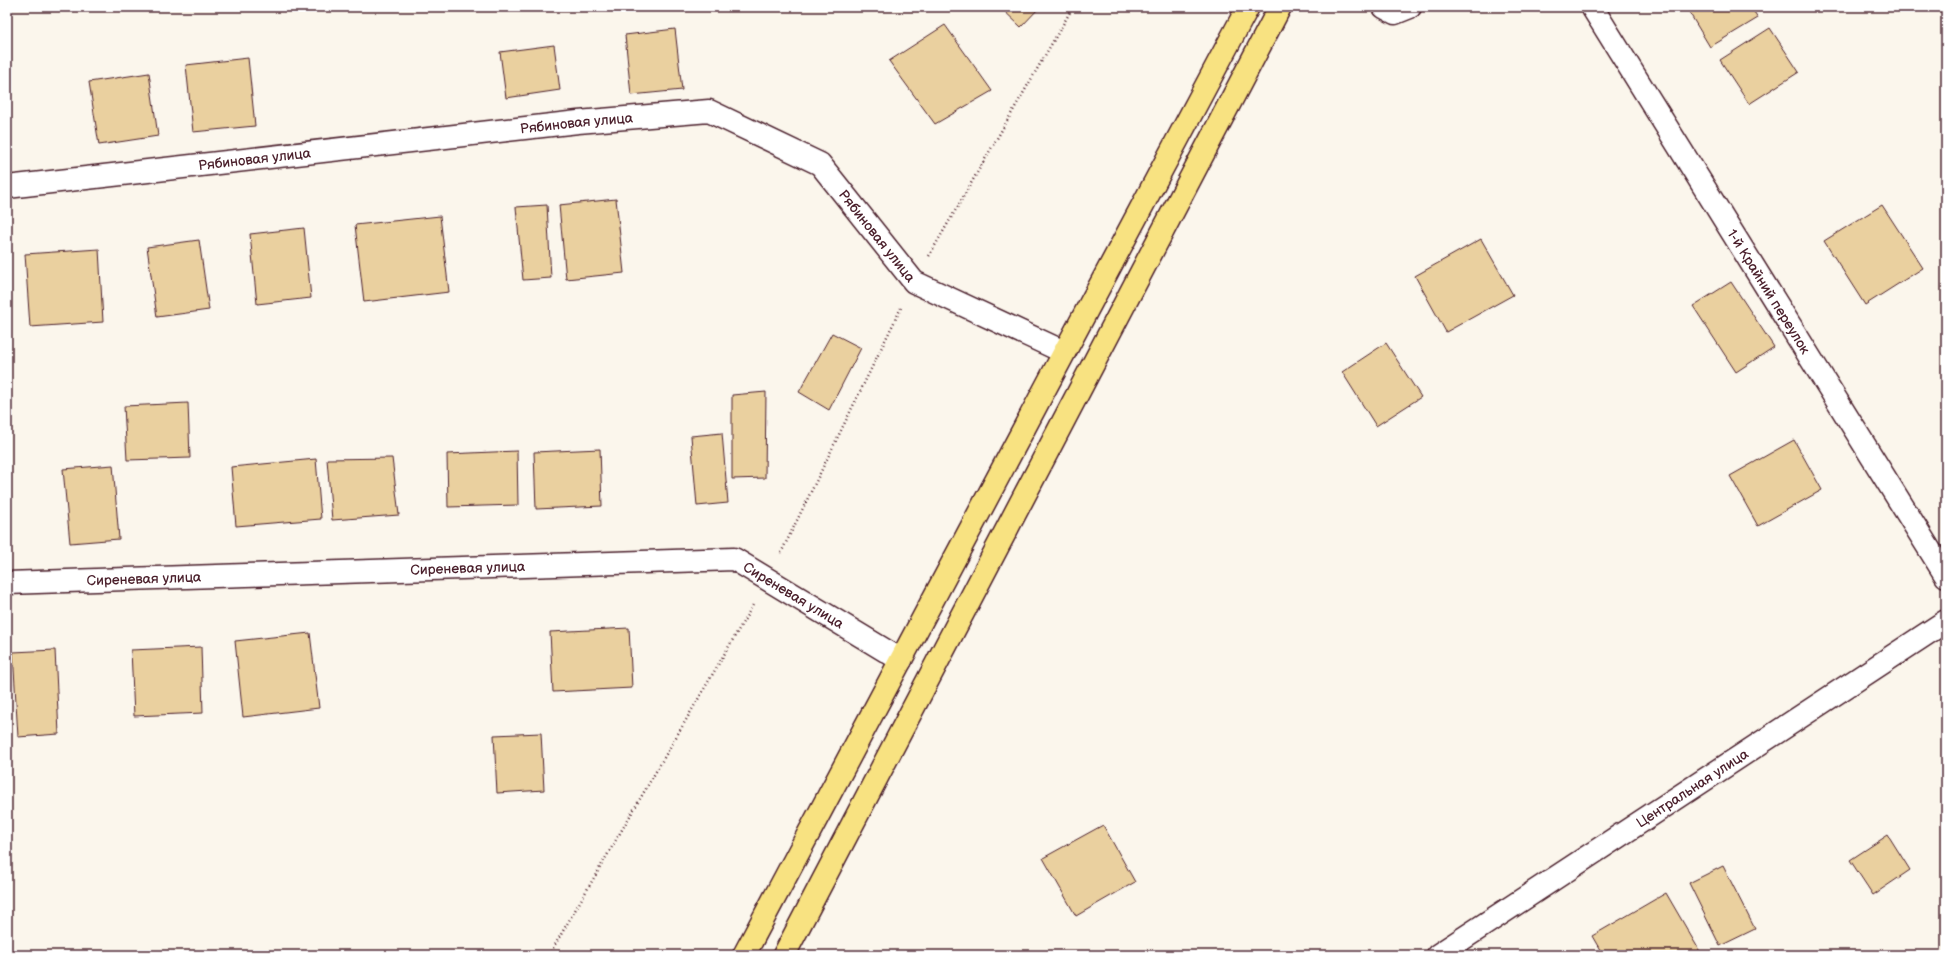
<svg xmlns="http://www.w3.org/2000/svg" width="1953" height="962" viewBox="0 0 1953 962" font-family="'Balsamiq Sans',sans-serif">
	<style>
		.building { fill: #ead09f; stroke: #4a1f2b }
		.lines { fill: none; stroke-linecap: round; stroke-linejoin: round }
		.minor-casing { stroke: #4a1f2b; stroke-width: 25 }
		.major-casing { stroke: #4a1f2b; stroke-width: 25 }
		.path { stroke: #4a1f2b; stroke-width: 2.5; stroke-dasharray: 1 3; stroke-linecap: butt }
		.minor { stroke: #fff; stroke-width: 22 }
		.major { stroke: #f8e281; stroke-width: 22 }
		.labels { text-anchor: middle; stroke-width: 3; stroke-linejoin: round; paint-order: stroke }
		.street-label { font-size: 14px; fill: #4a1f2b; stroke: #fff }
	</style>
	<rect width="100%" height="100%" fill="#fbf6ec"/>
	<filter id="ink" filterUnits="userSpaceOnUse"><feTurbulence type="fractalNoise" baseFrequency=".025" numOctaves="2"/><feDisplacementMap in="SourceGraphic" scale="8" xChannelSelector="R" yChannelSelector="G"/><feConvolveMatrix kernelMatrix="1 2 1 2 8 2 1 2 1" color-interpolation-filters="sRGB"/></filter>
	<g filter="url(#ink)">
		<!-- building -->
		<path class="building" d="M 1000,7 L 1040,7 L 1021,27 Z
			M 1686,7 L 1751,7 L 1758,18 L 1710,47 Z
			M 945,25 L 992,91 L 935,124 L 889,61 Z
			M 1770,28 L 1799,72 L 1749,104 L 1720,60 Z
			M 675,29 L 682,90 L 631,95 L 625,35 Z
			M 554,45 L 560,90 L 506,98 L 500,52 Z
			M 248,58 L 255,126 L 193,132 L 186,65 Z
			M 149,73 L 158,136 L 99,145 L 89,82 Z
			M 616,199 L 624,273 L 566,279 L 559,205 Z
			M 547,205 L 551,278 L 523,280 L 516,207 Z
			M 1882,205 L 1923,268 L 1865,305 L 1824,241 Z
			M 440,216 L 449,292 L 364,302 L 355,225 Z
			M 304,228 L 311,298 L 257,304 L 250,234 Z
			M 1481,239 L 1513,295 L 1446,332 L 1415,276 Z
			M 199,240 L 209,310 L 157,317 L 147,247 Z
			M 99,249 L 103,322 L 30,327 L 25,254 Z
			M 1731,282 L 1774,347 L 1736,372 L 1693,306 Z
			M 832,333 L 861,348 L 829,410 L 799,392 Z
			M 1386,343 L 1421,397 L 1376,426 L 1342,372 Z
			M 766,392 L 765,478 L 732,479 L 732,395 Z
			M 188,403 L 190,458 L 127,460 L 124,406 Z
			M 722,433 L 728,503 L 697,506 L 691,436 Z
			M 1794,440 L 1822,490 L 1758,526 L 1730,476 Z
			M 600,449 L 602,506 L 536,509 L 534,452 Z
			M 517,451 L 518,505 L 448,507 L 447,454 Z
			M 392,458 L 399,515 L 332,520 L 327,459 Z
			M 316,459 L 321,519 L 236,526 L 231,467 Z
			M 113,465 L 119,539 L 70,543 L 63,469 Z
			M 629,628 L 632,688 L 553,692 L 550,632 Z
			M 310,633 L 319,708 L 243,717 L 235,641 Z
			M 201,647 L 203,713 L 134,716 L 131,650 Z
			M 55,650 L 59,734 L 18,737 L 13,652 Z
			M 541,733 L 544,790 L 497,793 L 494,735 Z
			M 1103,825 L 1135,882 L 1076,916 L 1043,858 Z
			M 1888,835 L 1910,870 L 1873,895 L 1850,860 Z
			M 1723,866 L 1755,929 L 1720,946 L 1689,883 Z
			M 1666,893 L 1702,955 L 1603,955 L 1592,936 Z"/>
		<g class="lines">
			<!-- minor casing -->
			<g class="minor-casing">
				<g id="minor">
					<path d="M 1384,7 L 1395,13 L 1410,7"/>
					<path id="s1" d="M 1592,7 L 1946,576"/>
					<path id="s2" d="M 7,187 L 578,122 L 709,111 L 820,164 L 914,282 L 1064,352"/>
					<path id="s3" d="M 7,583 L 734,559 L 901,660"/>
					<path id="s4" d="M 1438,955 L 1946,621"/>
				</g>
			</g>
			<!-- major casing -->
			<g class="major-casing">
				<path id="major" d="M 744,955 L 1248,7
					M 784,955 L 1280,7"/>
			</g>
			<!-- path -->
			<path class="path" d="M 929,256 L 1073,7
				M 781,553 L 901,308
				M 549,955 L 753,605"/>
			<!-- minor -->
			<use href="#minor" class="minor"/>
			<!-- major -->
			<use href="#major" class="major"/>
		</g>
	</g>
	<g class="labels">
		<!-- street labels -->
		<g class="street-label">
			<text dy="5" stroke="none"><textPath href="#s2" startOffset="573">Рябиновая улица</textPath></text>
			<text dy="5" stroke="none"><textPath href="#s2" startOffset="249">Рябиновая улица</textPath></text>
			<text dy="5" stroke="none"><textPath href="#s2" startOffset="921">Рябиновая улица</textPath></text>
			<text dy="5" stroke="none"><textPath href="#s1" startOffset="335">1-й Крайний переулок</textPath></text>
			<text dy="5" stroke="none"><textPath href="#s3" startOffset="461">Сиреневая улица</textPath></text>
			<text dy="5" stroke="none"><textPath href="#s3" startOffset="137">Сиреневая улица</textPath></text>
			<text dy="5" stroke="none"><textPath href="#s3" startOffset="797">Сиреневая улица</textPath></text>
			<text dy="5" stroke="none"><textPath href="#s4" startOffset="304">Центральная улица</textPath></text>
		</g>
	</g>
	<!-- margin -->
	<rect width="1953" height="962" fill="none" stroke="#fff" stroke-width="24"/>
	<rect x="12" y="12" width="1929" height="938" fill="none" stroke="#4a1f2b" stroke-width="1.5" filter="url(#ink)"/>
</svg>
